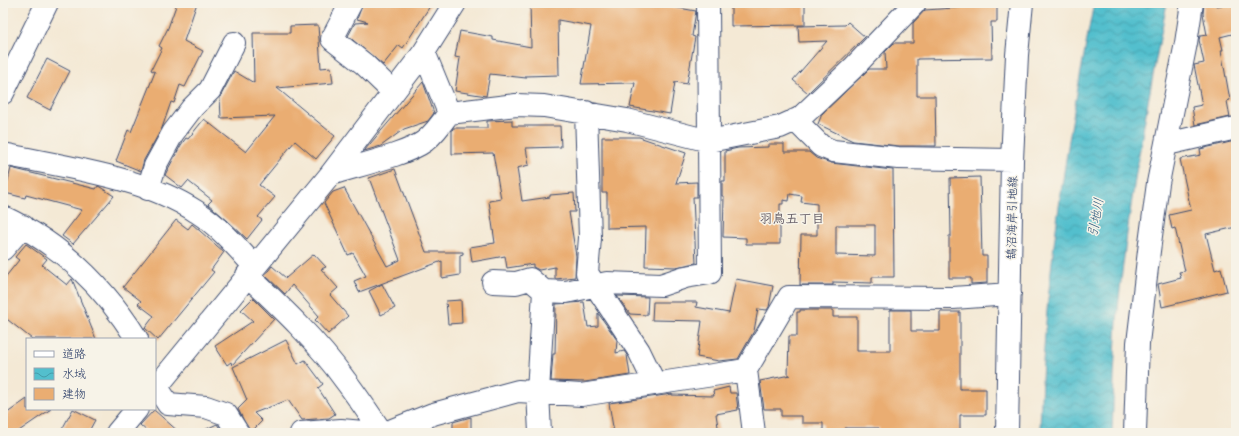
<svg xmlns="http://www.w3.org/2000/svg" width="1239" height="436" viewBox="0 0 1239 436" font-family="'Shantell Sans','Klee One',sans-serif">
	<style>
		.water { fill: url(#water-waves); stroke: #377796 }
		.building { fill: #eaad72; fill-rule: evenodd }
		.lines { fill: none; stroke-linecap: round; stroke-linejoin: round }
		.minor-casing { stroke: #3c4b70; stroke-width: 24 }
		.minor { stroke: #fff; stroke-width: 22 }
		.labels { text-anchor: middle; stroke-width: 3; stroke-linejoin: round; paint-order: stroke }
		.street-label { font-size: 12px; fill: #1b2f5e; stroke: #f7f3e8 }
		.water-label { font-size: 13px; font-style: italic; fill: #2c5a7f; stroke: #f7f3e8 }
		.neighbourhood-label { font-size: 13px; font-weight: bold; fill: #635b65; stroke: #f7f3e8 }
	</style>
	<defs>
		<pattern id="water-waves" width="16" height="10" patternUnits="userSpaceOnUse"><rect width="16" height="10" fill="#53bfcd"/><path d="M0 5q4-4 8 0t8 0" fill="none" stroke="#449caa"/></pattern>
	</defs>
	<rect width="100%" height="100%" fill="#f7f3e8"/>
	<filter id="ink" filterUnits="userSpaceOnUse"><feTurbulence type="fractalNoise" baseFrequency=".025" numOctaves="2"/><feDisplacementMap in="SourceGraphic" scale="8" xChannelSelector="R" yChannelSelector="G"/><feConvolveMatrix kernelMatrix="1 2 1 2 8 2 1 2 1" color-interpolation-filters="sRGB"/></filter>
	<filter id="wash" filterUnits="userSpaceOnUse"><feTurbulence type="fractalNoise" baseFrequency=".012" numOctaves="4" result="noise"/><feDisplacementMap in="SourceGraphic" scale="16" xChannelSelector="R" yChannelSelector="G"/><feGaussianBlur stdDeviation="0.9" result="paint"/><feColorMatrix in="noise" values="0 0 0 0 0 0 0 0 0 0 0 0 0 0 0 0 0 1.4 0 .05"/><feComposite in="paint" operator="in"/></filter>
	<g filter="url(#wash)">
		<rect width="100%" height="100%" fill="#f4e9d5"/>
		<!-- water -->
		<path class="water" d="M 1094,3 L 1167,3 C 1149,92 1133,182 1122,272 C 1115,326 1114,380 1112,433 L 1040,433 C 1043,288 1066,145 1094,3 Z"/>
		<g id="blocks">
			<!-- building -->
			<path class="building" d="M 177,3 L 197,3 L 184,41 L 203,51 L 185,87 L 180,85 L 174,103 L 171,102 L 162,128 L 144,160 L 141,171 L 116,161 L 128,130 L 131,132 L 155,72 L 151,70 L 162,48 L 159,46 L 168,28 Z
				M 363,3 L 432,3 L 403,48 L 399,45 L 383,65 L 348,36 L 355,23 L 368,22 L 357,19 Z
				M 530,3 L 650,3 L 696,11 L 692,36 L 695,37 L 687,84 L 675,82 L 670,114 L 630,107 L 635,83 L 581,84 L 591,26 L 558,20 L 559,75 L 526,76 L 526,78 L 490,74 L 486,96 L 455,91 L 460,58 L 455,57 L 460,31 L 493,37 L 493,40 L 531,47 Z
				M 731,3 L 805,3 L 805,25 L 731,26 Z
				M 1204,3 L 1215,3 L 1216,6 L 1236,3 L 1236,33 L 1220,37 L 1223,50 L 1221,50 L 1230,100 L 1227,101 L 1230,117 L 1195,125 L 1192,107 L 1202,105 L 1194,65 L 1204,63 L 1199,40 L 1200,36 L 1207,35 L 1203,14 Z
				M 997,5 L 997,22 L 991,22 L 992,58 L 917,59 L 917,96 L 935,96 L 936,146 L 899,146 L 853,141 L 818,124 L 822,114 L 869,69 L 886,69 L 885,52 L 894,43 L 913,43 L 913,23 L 925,10 Z
				M 848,22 L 865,37 L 808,93 L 793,80 L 827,41 L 799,42 L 798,26 L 845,25 Z
				M 318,25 L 321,68 L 331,67 L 333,83 L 277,88 L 335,136 L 316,159 L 295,141 L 259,185 L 275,197 L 258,217 L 262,220 L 247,239 L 228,221 L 208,204 L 212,200 L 188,181 L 182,188 L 165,175 L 167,171 L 181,145 L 186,138 L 188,139 L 204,119 L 246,152 L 275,116 L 221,118 L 220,97 L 234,71 L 254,83 L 253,33 L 290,33 L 290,26 Z
				M 47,59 L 70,71 L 50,110 L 27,98 Z
				M 423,82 L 434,113 L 428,121 L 404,129 L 381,146 L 364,151 Z
				M 512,120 L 512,126 L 560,126 L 561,147 L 526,148 L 529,165 L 517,168 L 522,201 L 550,197 L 550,195 L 574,193 L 575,212 L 569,212 L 576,256 L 575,277 L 555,279 L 555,267 L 539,270 L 533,267 L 533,264 L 507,268 L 505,256 L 472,262 L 470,247 L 495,243 L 489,201 L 501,199 L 493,153 L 452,154 L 452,131 L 453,128 L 487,128 L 487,121 Z
				M 602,137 L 639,137 L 686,153 L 676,183 L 697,182 L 697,197 L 693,197 L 696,263 L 676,267 L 645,266 L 646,227 L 607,228 L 607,193 L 602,193 Z
				M 1235,141 L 1236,227 L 1206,234 L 1215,270 L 1221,268 L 1227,291 L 1162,307 L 1158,284 L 1181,278 L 1179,272 L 1185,271 L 1175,228 L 1172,229 L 1169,215 L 1191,210 L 1180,159 L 1201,155 L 1200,149 Z
				M 768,144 L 784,144 L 784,152 L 809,152 L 816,158 L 831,163 L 893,170 L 894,277 L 872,277 L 872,283 L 833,282 L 833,285 L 800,285 L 801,235 L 817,235 L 817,204 L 801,202 L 802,196 L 790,194 L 789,201 L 783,200 L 783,204 L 780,204 L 780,244 L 746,244 L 746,238 L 723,237 L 724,196 L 722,196 L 722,181 L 725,181 L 725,151 L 738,148 L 768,147 ZM 836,225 L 875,225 L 875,256 L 836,255 Z
				M 11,168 L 96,189 L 98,186 L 100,187 L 114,196 L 73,244 L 62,236 L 82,210 L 26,195 L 25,198 L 5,193 Z
				M 395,169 L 426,252 L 463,252 L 463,254 L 460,255 L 460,275 L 442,278 L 442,261 L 359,292 L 354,281 L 366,276 L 353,253 L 348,255 L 324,203 L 333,192 L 344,188 L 387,266 L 400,260 L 369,178 Z
				M 980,177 L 982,256 L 987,256 L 987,283 L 971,284 L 971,278 L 949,278 L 949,236 L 951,236 L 950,178 Z
				M 176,220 L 188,229 L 192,224 L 224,252 L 211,270 L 214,272 L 158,340 L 145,328 L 154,316 L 138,304 L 141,301 L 123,287 Z
				M 26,244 L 47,259 L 42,265 L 67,285 L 72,279 L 96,339 L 32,339 L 3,316 L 3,280 L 19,260 L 15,257 Z
				M 314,254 L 326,267 L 321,269 L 338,288 L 330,295 L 348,316 L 328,334 L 315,320 L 319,316 L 292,285 L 285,294 L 265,275 L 272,266 L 286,278 Z
				M 736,279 L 773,286 L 769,307 L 767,310 L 758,309 L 754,331 L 738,359 L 719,361 L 697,357 L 702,321 L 652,320 L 653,302 L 697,302 L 696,307 L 729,313 Z
				M 382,284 L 395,308 L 381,315 L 369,291 Z
				M 617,296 L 648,297 L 647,315 L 630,314 Z
				M 253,298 L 274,319 L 232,365 L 231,362 L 227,365 L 215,346 L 253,321 L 241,310 Z
				M 461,300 L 462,323 L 448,324 L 446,301 Z
				M 584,302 L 588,327 L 598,326 L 598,313 L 617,340 L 616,353 L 624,351 L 627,355 L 630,375 L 585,382 L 551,381 L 553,354 L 555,354 L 556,304 Z
				M 800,310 L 833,310 L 833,317 L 857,317 L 857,351 L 890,351 L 890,310 L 911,310 L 911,331 L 940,331 L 940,312 L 960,312 L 960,389 L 986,389 L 986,415 L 960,415 L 960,433 L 879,433 L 879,428 L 845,428 L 845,433 L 823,433 L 823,423 L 802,423 L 802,416 L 781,416 L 781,409 L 764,409 L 760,381 L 790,375 L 788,375 L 789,336 L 797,336 L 797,312 L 800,312 Z
				M 286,340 L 298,364 L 305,360 L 323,384 L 318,388 L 335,414 L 329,418 L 302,420 L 288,400 L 254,413 L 262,421 L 250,433 L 238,409 L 247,400 L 233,367 Z
				M 729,387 L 730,393 L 736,393 L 738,410 L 716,414 L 719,433 L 614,433 L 609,403 L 672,394 L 672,395 L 714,396 L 713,391 Z
				M 27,399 L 27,409 L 51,409 L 16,433 L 3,433 L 3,416 Z
				M 73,409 L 95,420 L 88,433 L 60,433 Z
				M 154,410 L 180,433 L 149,433 L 140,425 Z
				M 471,417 L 471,433 L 453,433 L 453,422 Z
				M 217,424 L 223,433 L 198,433 Z"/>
		</g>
	</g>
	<g filter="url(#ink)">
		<use href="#blocks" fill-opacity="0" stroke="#3c4b70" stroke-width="1"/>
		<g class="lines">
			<!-- minor casing -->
			<g class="minor-casing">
				<path id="minor" d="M 351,3 L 332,39 L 364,64 L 393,92
					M 424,52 L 449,113
					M 3,93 L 47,3
					M 586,112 L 590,238 L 587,273 L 639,351 L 655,384
					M 795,120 L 821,146 L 833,151 L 898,158 L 1012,160
					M 1167,144 L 1236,128
					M 3,154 C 64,167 145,177 197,212 C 219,226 236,246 254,266
					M 331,174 C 355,166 406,155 425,141 C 435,133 442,123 449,113 L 516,105 L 544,106 L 627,120 L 709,141 L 780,127 L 800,118 L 853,68 L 915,3
					M 148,189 L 155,166 L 173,133 L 192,108 L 210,90 L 234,43
					M 3,217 C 61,244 103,285 137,339
					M 3,249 L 23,226
					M 247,275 C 282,308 317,341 345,380 C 358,397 370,415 382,433
					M 493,282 L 516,283 L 530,279 L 544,291 L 566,292 L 607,283 L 661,285 L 685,277 L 710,273 L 708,3
					M 746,370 L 754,433
					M 157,387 L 168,404 L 206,407 L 226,414 L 238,433
					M 155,389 L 331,174 L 424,52 L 455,3
					M 117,433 L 137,409
					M 301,433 L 341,430 L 374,433
					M 385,433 L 433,414 L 518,391 L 581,395 L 746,370 L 789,297 L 953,298 L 1010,294
					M 540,433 L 538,392 L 544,291
					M 1007,433 L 1012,160 L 1017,55 L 1022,3
					M 1135,433 L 1138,343 L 1149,251 L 1158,183 L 1186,43 L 1192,3"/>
			</g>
			<!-- minor -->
			<use href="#minor" class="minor"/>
		</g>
	</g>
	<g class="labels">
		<!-- street labels -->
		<g class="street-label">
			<text transform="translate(1012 218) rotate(-89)" y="4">鵠沼海岸引地線</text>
		</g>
		<!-- water labels -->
		<g class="water-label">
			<text transform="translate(1095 217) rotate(-80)" y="5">引地川</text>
		</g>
		<!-- neighbourhood labels -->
		<g class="neighbourhood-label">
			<text x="792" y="223">羽鳥五丁目</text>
		</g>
	</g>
	<!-- margin -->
	<rect width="1239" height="436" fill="none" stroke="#f7f3e8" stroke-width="16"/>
	<!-- legend -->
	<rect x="26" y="338" width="130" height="72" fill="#f7f3e8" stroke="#9fa5b1"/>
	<rect x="34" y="351" width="20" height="6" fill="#ffffff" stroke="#9fa5b1"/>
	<text x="62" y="358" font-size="12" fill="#1b2f5e">道路</text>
	<rect x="34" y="368" width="20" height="12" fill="url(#water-waves)" stroke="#9fa5b1"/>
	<text x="62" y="378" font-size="12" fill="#1b2f5e">水域</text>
	<rect x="34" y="388" width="20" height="12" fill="#eaad72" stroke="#9fa5b1"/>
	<text x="62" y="398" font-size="12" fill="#1b2f5e">建物</text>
</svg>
